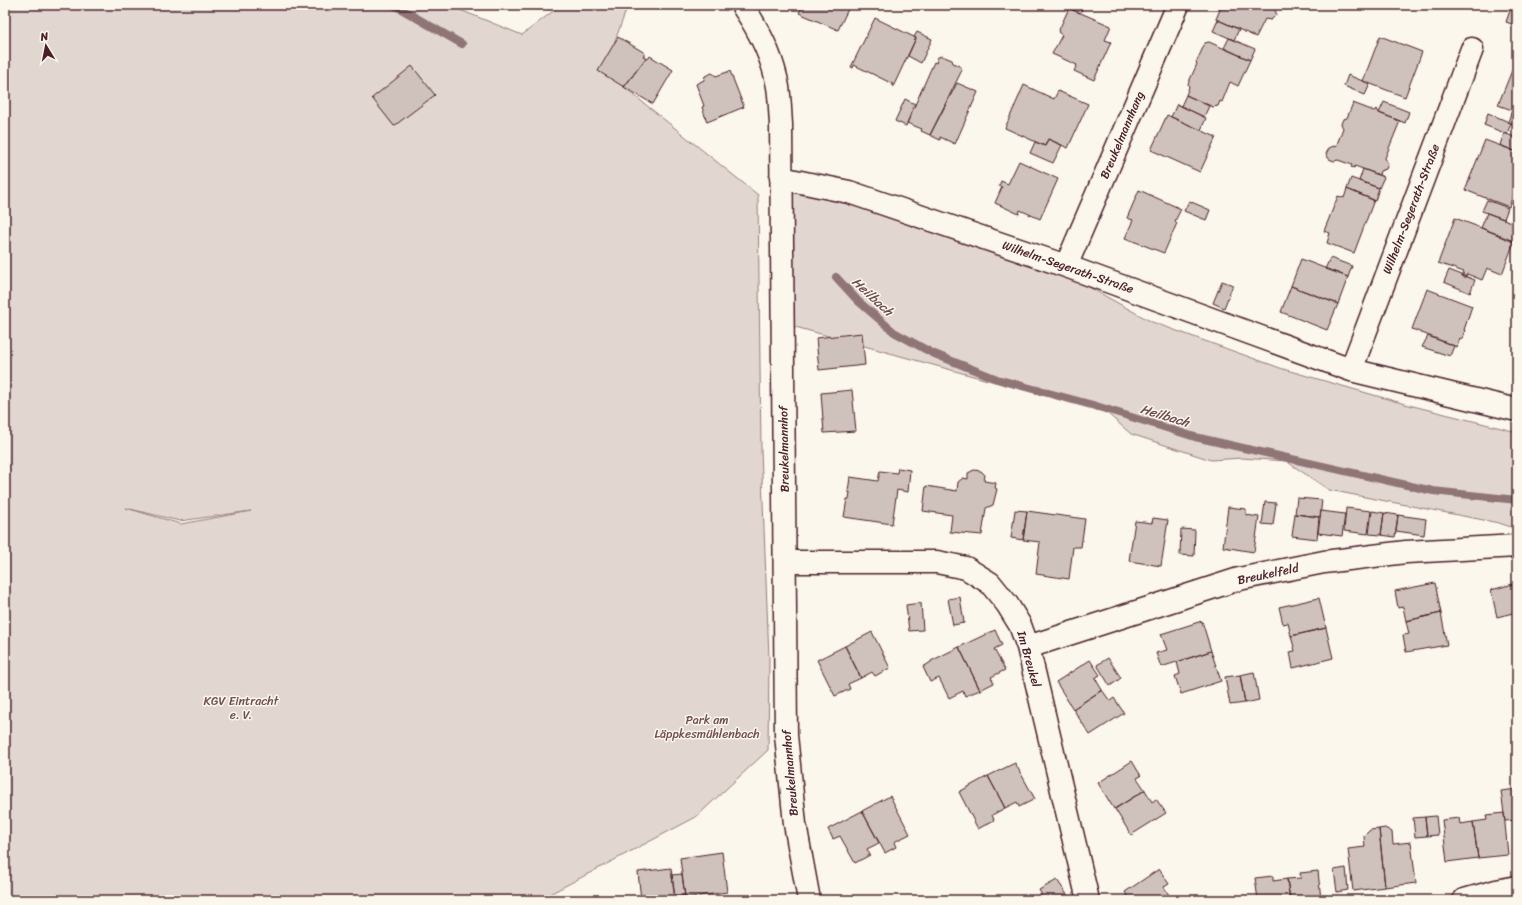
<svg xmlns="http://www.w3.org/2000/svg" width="1522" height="905" viewBox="0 0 1522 905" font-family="Sriracha,sans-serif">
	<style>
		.green { fill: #e2d7d0; stroke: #967b7e; fill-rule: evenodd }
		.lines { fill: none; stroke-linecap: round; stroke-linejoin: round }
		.stream { stroke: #907477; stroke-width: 8 }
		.building { fill: #cfc2bc; stroke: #4a1f2b }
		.minor-casing { stroke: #4a1f2b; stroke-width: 25 }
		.minor { stroke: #fbf7ec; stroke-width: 22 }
		.labels { text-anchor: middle; stroke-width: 3; stroke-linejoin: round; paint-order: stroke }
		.street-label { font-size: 12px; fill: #4a1f2b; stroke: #fbf7ec }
		.park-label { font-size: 12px; fill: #704d54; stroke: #fbf7ec }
		.water-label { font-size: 13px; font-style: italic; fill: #6d4a51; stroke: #fbf7ec }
	</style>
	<rect width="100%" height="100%" fill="#fbf7ec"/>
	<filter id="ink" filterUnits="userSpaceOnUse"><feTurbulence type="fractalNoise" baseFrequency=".025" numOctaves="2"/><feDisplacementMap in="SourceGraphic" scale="8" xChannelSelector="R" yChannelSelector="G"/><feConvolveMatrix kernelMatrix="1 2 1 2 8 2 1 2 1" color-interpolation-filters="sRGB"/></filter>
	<g filter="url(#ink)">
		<!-- green -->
		<path class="green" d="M 5,5 L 448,5 L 522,35 L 561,5 L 628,5 L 604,71 L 758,195 L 761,450 L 769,659 L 768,750 L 696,817 L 544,897 L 544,900 L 5,900 ZM 126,508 L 180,521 L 251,511 L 181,524 Z
			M 781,181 L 875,205 L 1078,281 L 1152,322 L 1283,369 L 1405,404 L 1517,432 L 1517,529 L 1499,523 L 1329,490 L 1286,461 L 1242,458 L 1211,460 L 1131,434 L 1107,413 L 781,323 Z"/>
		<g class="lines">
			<!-- stream -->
			<path class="stream" d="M 394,5 L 462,44
				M 836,277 L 858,301 L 894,332 L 932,353 L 997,379 L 1093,405 L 1195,437 L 1433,491 L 1517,500"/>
		</g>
		<!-- building -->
		<path class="building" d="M 803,5 L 850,5 L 838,30 L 799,13 Z
			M 1059,5 L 1084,5 L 1080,13 Z
			M 1222,5 L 1275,5 L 1274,8 L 1276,12 L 1276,15 L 1271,20 L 1265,19 L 1256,37 L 1216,19 Z
			M 1512,5 L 1517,5 L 1517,26 L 1506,22 Z
			M 1069,8 L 1111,26 L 1105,40 L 1111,42 L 1094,80 L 1074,71 L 1077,65 L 1052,54 L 1062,35 L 1058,32 Z
			M 875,18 L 916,38 L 893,87 L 892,86 L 893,84 L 854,65 L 853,68 L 851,67 Z
			M 1218,20 L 1239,29 L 1234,40 L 1213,31 Z
			M 917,32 L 932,39 L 921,63 L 908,56 L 916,38 L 914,37 Z
			M 1380,36 L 1422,52 L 1405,97 L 1363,81 Z
			M 618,37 L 645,53 L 643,56 L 646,58 L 624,87 L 598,71 Z
			M 1229,38 L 1255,49 L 1250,60 L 1224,48 Z
			M 1209,42 L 1250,60 L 1238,86 L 1230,82 L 1222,102 L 1220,101 L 1218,106 L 1213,107 L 1186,95 L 1189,87 L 1188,84 L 1197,64 L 1196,63 L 1205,43 Z
			M 650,56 L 673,70 L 653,104 L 624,87 L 646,58 L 648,59 Z
			M 942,56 L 952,60 L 953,63 L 961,67 L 962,70 L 930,135 L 921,131 L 922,129 L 907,123 L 934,62 L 936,63 L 938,57 Z
			M 412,66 L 435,95 L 394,126 L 372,98 Z
			M 1513,68 L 1517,69 L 1517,125 L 1508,122 L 1512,110 L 1498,105 Z
			M 730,71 L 744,107 L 707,122 L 702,107 L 704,106 L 696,84 L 704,80 L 705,76 L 712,73 L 716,76 Z
			M 1348,75 L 1370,84 L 1365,95 L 1344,86 Z
			M 957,83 L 978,92 L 955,144 L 940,137 L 940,140 L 930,135 Z
			M 1024,85 L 1054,99 L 1058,91 L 1088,104 L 1068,148 L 1048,139 L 1045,146 L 1005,128 Z
			M 1186,95 L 1209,106 L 1204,117 L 1181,106 Z
			M 905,99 L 915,104 L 906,126 L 895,121 Z
			M 1384,102 L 1409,112 L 1405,123 L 1379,113 Z
			M 1353,103 L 1374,111 L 1377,109 L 1379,113 L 1400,121 L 1385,158 L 1388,164 L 1386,169 L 1380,171 L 1379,175 L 1355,166 L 1354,168 L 1351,167 L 1352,165 L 1338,160 L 1334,161 L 1329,159 L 1326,154 L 1329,148 L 1334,146 L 1336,147 L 1343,128 L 1341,124 L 1343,119 L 1347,118 Z
			M 1177,104 L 1206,118 L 1201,130 L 1171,117 Z
			M 1488,113 L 1511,123 L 1507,134 L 1484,125 Z
			M 1167,115 L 1216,137 L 1200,172 L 1151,150 Z
			M 1504,133 L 1517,138 L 1517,152 L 1500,145 Z
			M 1048,139 L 1062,145 L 1053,163 L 1030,153 L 1035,142 L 1045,146 Z
			M 1485,140 L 1517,152 L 1517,185 L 1509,207 L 1465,190 Z
			M 1019,161 L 1058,179 L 1040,219 L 1020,210 L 1019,214 L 995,203 L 1002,187 L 999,186 L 1001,181 L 1008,184 Z
			M 1363,169 L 1384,177 L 1379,188 L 1359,181 Z
			M 1351,178 L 1379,188 L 1375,201 L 1347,189 Z
			M 1347,189 L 1374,200 L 1354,253 L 1327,243 L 1330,233 L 1324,231 L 1338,196 L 1344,198 Z
			M 1139,190 L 1181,209 L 1175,221 L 1177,223 L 1164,253 L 1125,238 L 1133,220 L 1127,218 Z
			M 1487,200 L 1508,208 L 1504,219 L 1482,211 Z
			M 1189,201 L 1210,210 L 1206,220 L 1184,211 Z
			M 1487,213 L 1517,224 L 1517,239 L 1516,242 L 1481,228 Z
			M 1455,218 L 1500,235 L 1499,236 L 1514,242 L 1502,274 L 1487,268 L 1482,280 L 1467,274 L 1465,278 L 1462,276 L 1464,272 L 1438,263 Z
			M 1330,258 L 1352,266 L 1348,277 L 1325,269 Z
			M 1301,259 L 1348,277 L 1338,304 L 1291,286 Z
			M 1449,270 L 1475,280 L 1470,293 L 1444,282 Z
			M 1222,281 L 1233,285 L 1224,308 L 1213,303 Z
			M 1291,286 L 1338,304 L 1327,330 L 1281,312 Z
			M 1427,289 L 1472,306 L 1464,330 L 1465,330 L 1462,339 L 1460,338 L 1457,347 L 1412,329 Z
			M 862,333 L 865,365 L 819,370 L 816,338 Z
			M 1428,336 L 1454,346 L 1450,356 L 1422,347 Z
			M 852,390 L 856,431 L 824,433 L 821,393 Z
			M 898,468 L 910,470 L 908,492 L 897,490 L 892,524 L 844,517 L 847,499 L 849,499 L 850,492 L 848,492 L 850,477 L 878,481 L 880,471 L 897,473 Z
			M 974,470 L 981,471 L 985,475 L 984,481 L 996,483 L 995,488 L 997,489 L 993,505 L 986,508 L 982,535 L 950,532 L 952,515 L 923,511 L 926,486 L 957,491 L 958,482 L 963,478 L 968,479 L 968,473 Z
			M 1297,498 L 1322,500 L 1320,517 L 1295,514 Z
			M 1265,502 L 1276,503 L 1273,525 L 1262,524 Z
			M 1228,507 L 1246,509 L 1246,515 L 1259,517 L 1254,552 L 1223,547 Z
			M 1346,508 L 1371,511 L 1368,534 L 1344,531 Z
			M 1015,510 L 1027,511 L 1023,540 L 1011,538 Z
			M 1027,511 L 1085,519 L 1081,547 L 1073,547 L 1069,579 L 1036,574 L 1040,542 L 1023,540 Z
			M 1321,511 L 1345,514 L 1342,536 L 1318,533 Z
			M 1372,511 L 1384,513 L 1381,535 L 1369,534 Z
			M 1384,513 L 1398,515 L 1395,537 L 1381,535 Z
			M 1295,514 L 1319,517 L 1317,539 L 1292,536 Z
			M 1398,515 L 1426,519 L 1424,535 L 1396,531 Z
			M 1153,518 L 1168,520 L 1161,566 L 1129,561 L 1135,521 L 1152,523 Z
			M 1181,529 L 1195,530 L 1194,556 L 1180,555 Z
			M 1435,583 L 1441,613 L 1406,621 L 1403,607 L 1398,608 L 1395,591 Z
			M 1517,583 L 1517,612 L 1497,617 L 1491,590 Z
			M 960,597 L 964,623 L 953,625 L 948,599 Z
			M 1319,598 L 1326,628 L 1291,636 L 1288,623 L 1283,624 L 1279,607 Z
			M 921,603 L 923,630 L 909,631 L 906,605 Z
			M 1441,613 L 1447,645 L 1406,652 L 1403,635 L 1409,634 L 1406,621 Z
			M 1202,621 L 1211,651 L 1161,667 L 1156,653 L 1167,650 L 1161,634 Z
			M 1326,628 L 1333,658 L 1293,668 L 1290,652 L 1295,651 L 1291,636 Z
			M 995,630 L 1002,645 L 994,649 L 1005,670 L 991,677 L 994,683 L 980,690 L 959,647 Z
			M 872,632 L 890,668 L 875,676 L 872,672 L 861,678 L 845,646 Z
			M 845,646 L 861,678 L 848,684 L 850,689 L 835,696 L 817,660 Z
			M 959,647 L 980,690 L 965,696 L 963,691 L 949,698 L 939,678 L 930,682 L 923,667 L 931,662 L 931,661 Z
			M 1211,651 L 1221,681 L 1181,694 L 1175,676 L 1180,674 L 1177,662 Z
			M 1108,658 L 1121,678 L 1110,686 L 1097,665 Z
			M 1090,660 L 1100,675 L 1095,678 L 1102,690 L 1073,709 L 1056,682 Z
			M 1254,672 L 1259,700 L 1245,703 L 1240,675 Z
			M 1240,675 L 1245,703 L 1230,705 L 1225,677 Z
			M 1102,690 L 1110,701 L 1114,698 L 1124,713 L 1090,735 L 1073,709 Z
			M 1132,761 L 1141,776 L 1137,778 L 1145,790 L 1114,809 L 1098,783 Z
			M 1015,763 L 1035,799 L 1019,807 L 1017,802 L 1005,808 L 988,776 Z
			M 988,776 L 1005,808 L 992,815 L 994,820 L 978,829 L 959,792 Z
			M 1517,789 L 1517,820 L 1505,821 L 1501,791 Z
			M 1145,790 L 1152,802 L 1156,799 L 1166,813 L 1131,835 L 1115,809 Z
			M 890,796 L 910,834 L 894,842 L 896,847 L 885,853 L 862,811 Z
			M 862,811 L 879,843 L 867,849 L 870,855 L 855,863 L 840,836 L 833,839 L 828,829 Z
			M 1504,813 L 1508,855 L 1478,858 L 1473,822 L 1487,820 L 1486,815 Z
			M 1436,816 L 1438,835 L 1427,836 L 1425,817 Z
			M 1425,817 L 1427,836 L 1415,837 L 1413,818 Z
			M 1459,818 L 1460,824 L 1473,822 L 1478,858 L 1447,862 L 1442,820 Z
			M 1385,828 L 1392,832 L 1393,844 L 1411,842 L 1416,883 L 1385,887 L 1379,829 Z
			M 1379,829 L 1385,887 L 1353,891 L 1348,849 L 1365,847 L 1364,836 L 1370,830 Z
			M 722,852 L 727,892 L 685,898 L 680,858 Z
			M 671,868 L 675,900 L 641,900 L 638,872 Z
			M 1346,868 L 1348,890 L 1337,892 L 1334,870 Z
			M 1159,869 L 1169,884 L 1164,887 L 1172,900 L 1130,900 L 1125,892 Z
			M 1318,871 L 1321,900 L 1290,900 L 1287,879 L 1301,878 L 1300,873 Z
			M 682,874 L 685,895 L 675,897 L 672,875 Z
			M 1273,876 L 1273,881 L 1287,879 L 1290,900 L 1258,900 L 1255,878 Z
			M 1057,880 L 1068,896 L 1064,899 L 1065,900 L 1033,900 L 1042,895 L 1039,890 Z"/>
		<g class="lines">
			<!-- minor casing -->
			<g class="minor-casing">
				<path id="minor" d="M 742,5 C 759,30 773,57 778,87 C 780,99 780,112 781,124 L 786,735 L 795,824 L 809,900
					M 781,178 L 849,192 L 1066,266 L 1351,370 L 1517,410
					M 1066,266 L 1178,5
					M 1351,370 L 1472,49
					M 785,562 L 937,562 L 966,568 L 990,583 L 1007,604 L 1020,625 L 1028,647 L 1088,900
					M 1028,647 L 1239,579 L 1324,562 L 1406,552 L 1517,546
					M 1464,900 L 1496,891 L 1517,887"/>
			</g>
			<!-- minor -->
			<use href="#minor" class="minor"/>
		</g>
	</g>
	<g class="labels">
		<!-- street labels -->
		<g class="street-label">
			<text transform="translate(1122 135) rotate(-67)" y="4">Breukelmannhang</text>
			<text transform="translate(1411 209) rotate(-69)" y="4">Wilhelm-Segerath-Straße</text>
			<text transform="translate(1068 267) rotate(19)" y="4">Wilhelm-Segerath-Straße</text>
			<text transform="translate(784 449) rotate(-91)" y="4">Breukelmannhof</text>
			<text transform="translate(1268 574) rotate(-12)" y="4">Breukelfeld</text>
			<text transform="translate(1029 659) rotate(74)" y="4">Im Breukel</text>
			<text transform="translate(790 773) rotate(-95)" y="4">Breukelmannhof</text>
		</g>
		<!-- park labels -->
		<g class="park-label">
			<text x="241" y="705">KGV Eintracht<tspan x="241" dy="14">e. V.</tspan></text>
			<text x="707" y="724">Park am<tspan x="707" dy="14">Läppkesmühlenbach</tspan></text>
		</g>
		<!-- water labels -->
		<g class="water-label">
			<text transform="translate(873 296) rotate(43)" y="5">Heilbach</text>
			<text transform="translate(1165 415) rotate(17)" y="5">Heilbach</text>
		</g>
	</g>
	<!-- margin -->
	<rect width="1522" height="905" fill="none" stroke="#fbf7ec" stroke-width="20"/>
	<rect x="10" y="10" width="1502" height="885" fill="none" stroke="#4a1f2b" stroke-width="1.5" filter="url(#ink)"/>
	<!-- north arrow -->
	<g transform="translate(46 46) rotate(350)" stroke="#fbf7ec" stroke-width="3" paint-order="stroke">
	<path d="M0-3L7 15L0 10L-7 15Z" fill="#4a1f2b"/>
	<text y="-6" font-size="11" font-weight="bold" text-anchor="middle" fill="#4a1f2b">N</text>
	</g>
</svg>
